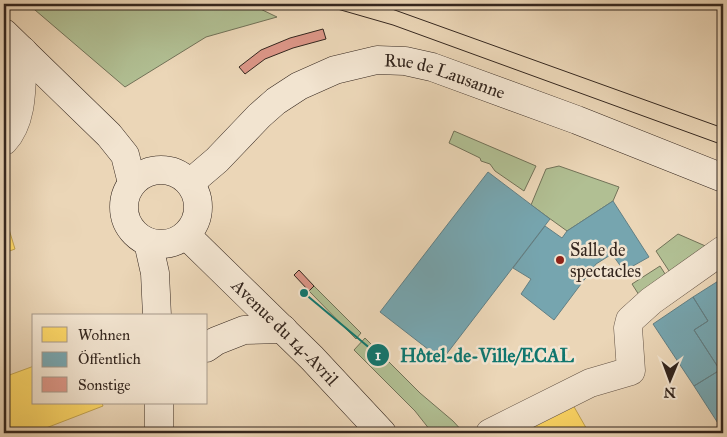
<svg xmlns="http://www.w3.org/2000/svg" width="727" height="437" viewBox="0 0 727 437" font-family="'IM FELL Great Primer',serif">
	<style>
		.green { fill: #b1bf93; stroke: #727258 }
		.homes { fill: #ffd966; stroke: #c2a350 }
		.public { fill: #76a5af; stroke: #627f84 }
		.building { fill: #db9586; stroke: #34261e }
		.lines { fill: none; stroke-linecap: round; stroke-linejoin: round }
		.street-casing { stroke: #625244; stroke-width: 29 }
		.secondary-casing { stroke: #34261e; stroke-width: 29 }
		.street { stroke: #f2e4d0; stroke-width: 28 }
		.secondary { stroke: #f2e4d0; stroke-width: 28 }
		.tram { stroke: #34261e; stroke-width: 1 }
		.poi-dot { fill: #8f2418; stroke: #f2e4d0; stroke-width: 2 }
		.labels { text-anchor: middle; stroke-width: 5; stroke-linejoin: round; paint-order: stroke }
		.street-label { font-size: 18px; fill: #34261e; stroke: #f2e4d0 }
		.poi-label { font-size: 18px; fill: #34261e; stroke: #f2e4d0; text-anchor: start }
		.leader { fill: none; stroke: #0f766e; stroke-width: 2 }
		.callout-dot { fill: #0f766e; stroke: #f2e4d0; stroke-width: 2 }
		.mark-label { font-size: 15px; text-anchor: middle; font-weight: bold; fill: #fff }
		.callout-label { font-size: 19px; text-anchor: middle; font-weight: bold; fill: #0f766e; stroke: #f2e4d0; stroke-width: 5; stroke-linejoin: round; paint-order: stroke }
	</style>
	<rect width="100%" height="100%" fill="#ebd6b7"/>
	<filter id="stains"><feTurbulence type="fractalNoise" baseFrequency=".004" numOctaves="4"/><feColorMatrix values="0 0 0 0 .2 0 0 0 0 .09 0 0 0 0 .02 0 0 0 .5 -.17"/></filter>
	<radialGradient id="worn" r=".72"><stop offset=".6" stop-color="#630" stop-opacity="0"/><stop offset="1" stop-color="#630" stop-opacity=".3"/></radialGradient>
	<!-- green -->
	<path class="green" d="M 28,4 L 250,4 L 277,17 L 206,37 L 125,87 Z
		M 454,131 L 536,166 L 524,191 L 495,171 L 490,164 L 481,161 L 480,158 L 449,143 Z
		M 559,166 L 619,187 L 613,201 L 567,231 L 531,205 L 546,169 Z
		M 678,234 L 710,248 L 671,274 L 656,251 Z
		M 660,266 L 667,277 L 639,295 L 632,284 Z
		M 314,286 L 361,333 L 356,339 L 309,291 Z
		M 365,338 L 420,393 L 453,421 L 464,433 L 435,433 L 430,430 L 415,411 L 354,350 Z"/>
	<!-- homes -->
	<path class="homes" d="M 4,213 L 15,249 L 4,253 Z
		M 34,366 L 34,403 L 102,403 L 103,406 L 33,433 L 4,433 L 4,377 Z
		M 573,405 L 589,433 L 520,433 Z"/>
	<!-- public -->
	<path class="public" d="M 488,172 L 550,219 L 442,360 L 380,312 Z
		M 613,201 L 649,257 L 624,271 L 612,254 L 596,264 L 554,320 L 521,294 L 531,279 L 513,268 L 545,226 L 562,238 L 567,231 Z
		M 723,278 L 723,375 L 694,330 L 708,321 L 693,297 Z
		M 693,297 L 708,321 L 694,330 L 720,370 L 694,386 L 653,324 Z
		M 720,370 L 723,375 L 723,431 L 694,386 Z"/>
	<!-- building -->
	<path class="building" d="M 323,29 L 326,39 L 293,48 L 265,59 L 245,74 L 239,67 L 261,50 L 290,38 Z
		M 299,270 L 314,286 L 309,291 L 294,275 Z"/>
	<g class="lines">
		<!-- street casing -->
		<g class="street-casing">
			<path id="street" d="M 4,141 C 25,119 21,79 23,51
				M 490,433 L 590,383 L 631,371 L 628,328 L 630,320 L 651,301 L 723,250"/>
		</g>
		<!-- secondary casing -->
		<g class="secondary-casing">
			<g id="secondary">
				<path d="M 4,33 L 109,135 L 125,155 L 132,183"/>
				<circle cx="161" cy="207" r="37"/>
				<path id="s1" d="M 190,183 L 217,160 L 259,116 L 276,101 L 299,86 L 335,70 L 377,60 L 405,61 L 432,67 L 577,120 L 723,178"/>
				<path id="s2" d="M 186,235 L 312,358 L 382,433"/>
				<path d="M 148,242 L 155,273 L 157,316"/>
				<path d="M 206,348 L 216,341 L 244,330 L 283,329"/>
				<path d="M 159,433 L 159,403"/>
			</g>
		</g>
		<!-- street -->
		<use href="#street" class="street"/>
		<!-- secondary -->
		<use href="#secondary" class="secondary"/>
		<!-- tram -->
		<path class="tram" d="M 320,4 L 393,25 L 723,145
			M 378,4 L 723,128"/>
	</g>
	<!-- markers -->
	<circle class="poi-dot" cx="560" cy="260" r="5"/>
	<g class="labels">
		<!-- street labels -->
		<g class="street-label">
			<text dy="6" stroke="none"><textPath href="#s1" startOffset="299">Rue de Lausanne</textPath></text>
			<text dy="6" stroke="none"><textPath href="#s2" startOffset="139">Avenue du 14-Avril</textPath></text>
		</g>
		<!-- poi labels -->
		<g class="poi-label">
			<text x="570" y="256">Salle de<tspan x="570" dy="21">spectacles</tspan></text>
		</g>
	</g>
	<!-- callouts -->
	<path class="leader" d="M304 293L378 355"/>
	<g class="callout-dot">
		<circle cx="304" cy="293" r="5"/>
		<circle cx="378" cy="355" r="12"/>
	</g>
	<g class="mark-label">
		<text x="378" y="360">1</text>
	</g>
	<g class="callout-label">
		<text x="487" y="362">Hôtel-de-Ville/ECAL</text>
	</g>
	<!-- margin -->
	<rect width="727" height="437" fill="none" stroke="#ebd6b7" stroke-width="20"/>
	<rect x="5" y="5" width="717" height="427" fill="none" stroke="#34261e" stroke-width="2.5"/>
	<rect x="10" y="10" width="707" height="417" fill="none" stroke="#34261e"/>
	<!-- legend -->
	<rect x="32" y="314" width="175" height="90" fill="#f2e4d0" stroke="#a69889"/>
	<rect x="42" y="327" width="25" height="15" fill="#ffd966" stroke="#a69889"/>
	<text x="78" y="340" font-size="15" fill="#34261e">Wohnen</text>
	<rect x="42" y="352" width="25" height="15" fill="#76a5af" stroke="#a69889"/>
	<text x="78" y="364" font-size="15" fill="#34261e">Öffentlich</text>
	<rect x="42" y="377" width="25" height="15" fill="#db9586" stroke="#a69889"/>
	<text x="78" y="390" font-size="15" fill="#34261e">Sonstige</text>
	<!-- north arrow -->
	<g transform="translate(670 380) rotate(181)" stroke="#f2e4d0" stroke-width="4" paint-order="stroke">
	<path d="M0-4L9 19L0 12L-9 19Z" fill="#34261e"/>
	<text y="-8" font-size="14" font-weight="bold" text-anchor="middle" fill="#34261e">N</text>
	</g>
	<rect width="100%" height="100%" filter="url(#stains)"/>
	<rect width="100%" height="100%" fill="url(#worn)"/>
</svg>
